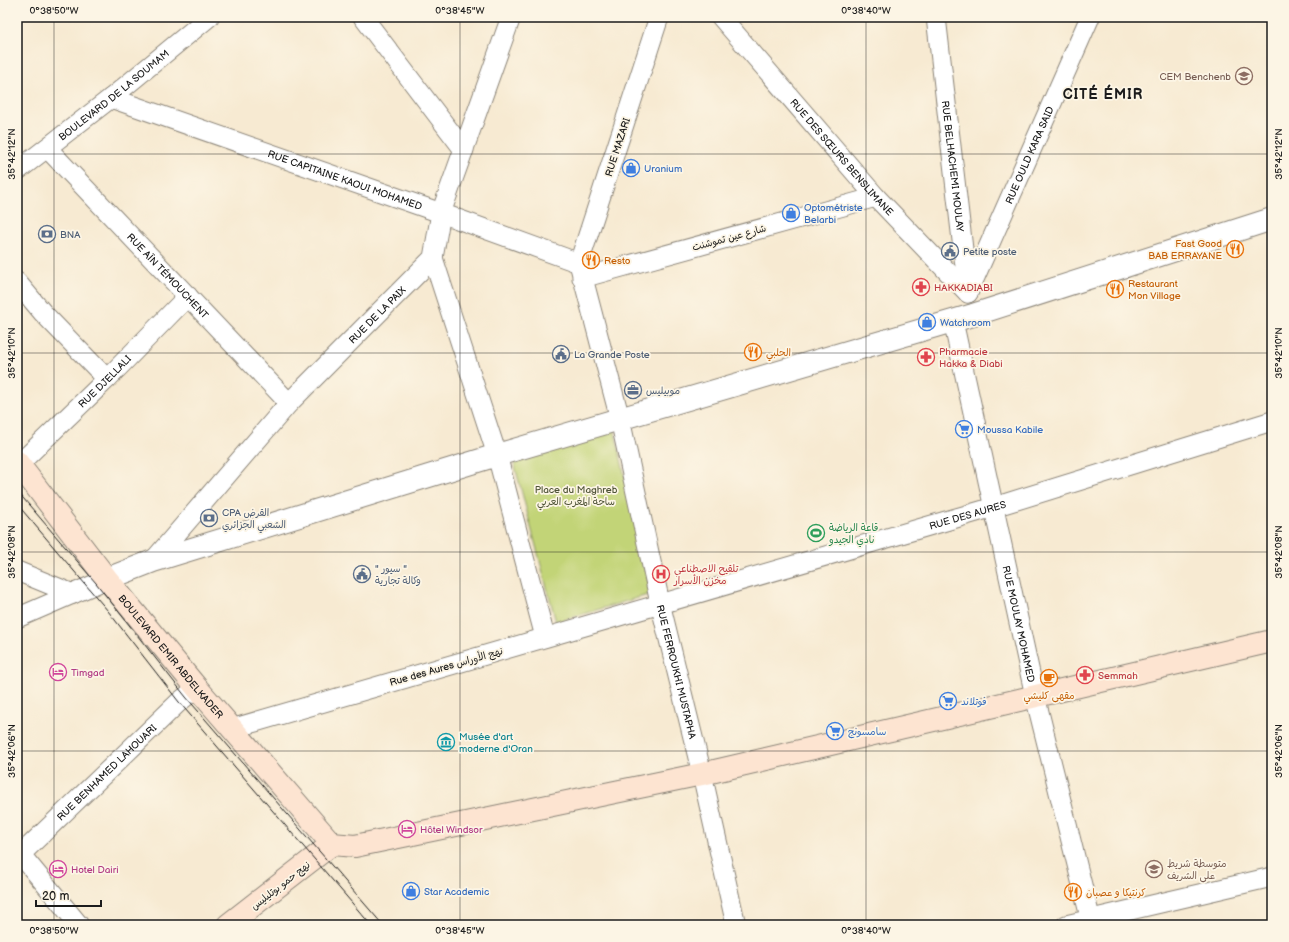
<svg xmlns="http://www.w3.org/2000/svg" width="1289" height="942" viewBox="0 0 1289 942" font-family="'Balsamiq Sans','Playpen Sans Arabic',sans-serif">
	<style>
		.green { fill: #c2d477; stroke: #6f784a }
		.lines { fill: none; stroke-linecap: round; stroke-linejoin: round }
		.minor-casing { stroke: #8a8377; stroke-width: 21 }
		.tertiary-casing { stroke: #8a8377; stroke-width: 24 }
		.secondary-casing { stroke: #8a8377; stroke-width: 24 }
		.minor { stroke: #fff; stroke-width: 19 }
		.tertiary { stroke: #fff; stroke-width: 22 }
		.secondary { stroke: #fde4d1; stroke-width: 22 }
		.tram { stroke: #1c1c1c; stroke-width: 1 }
		.ticks { fill: none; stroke: #1c1c1c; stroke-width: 1; stroke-opacity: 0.45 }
		.labels { text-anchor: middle; stroke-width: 3.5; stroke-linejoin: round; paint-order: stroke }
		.education-label { font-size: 10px; fill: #785e54; stroke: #fcf5e5; text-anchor: end }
		.street-label { font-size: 10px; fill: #1c1c1c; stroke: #fcf5e5 }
		.shop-label { font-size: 10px; fill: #366cbe; stroke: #fcf5e5; text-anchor: start }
		.service-label { font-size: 10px; fill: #4e5e75; stroke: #fcf5e5; text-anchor: start }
		.food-label { font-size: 10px; fill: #c56008; stroke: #fcf5e5; text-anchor: start }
		.health-label { font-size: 10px; fill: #be3a42; stroke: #fcf5e5; text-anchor: start }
		.park-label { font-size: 10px; fill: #4e5337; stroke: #fcf5e5 }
		.leisure-label { font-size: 10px; fill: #27864d; stroke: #fcf5e5; text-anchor: start }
		.hotel-label { font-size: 10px; fill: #b23c85; stroke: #fcf5e5; text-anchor: start }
		.culture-label { font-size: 10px; fill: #0d838f; stroke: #fcf5e5; text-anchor: start }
		.district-label { font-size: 14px; font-weight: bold; letter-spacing: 1px; fill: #1c1c1c; stroke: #fcf5e5 }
		.neatline { fill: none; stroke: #1c1c1c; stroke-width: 1.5 }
		.ticks-label { font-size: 10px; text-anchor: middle; fill: #1c1c1c }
	</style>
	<rect width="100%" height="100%" fill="#fcf5e5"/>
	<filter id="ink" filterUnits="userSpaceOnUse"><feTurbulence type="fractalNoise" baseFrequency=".025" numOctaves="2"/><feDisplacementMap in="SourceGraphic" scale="8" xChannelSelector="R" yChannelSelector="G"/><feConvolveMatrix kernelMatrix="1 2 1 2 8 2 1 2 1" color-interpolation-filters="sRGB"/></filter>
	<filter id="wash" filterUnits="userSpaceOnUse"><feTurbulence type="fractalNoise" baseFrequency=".012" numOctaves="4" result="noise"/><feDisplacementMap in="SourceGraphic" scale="16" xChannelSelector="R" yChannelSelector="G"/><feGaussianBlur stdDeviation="0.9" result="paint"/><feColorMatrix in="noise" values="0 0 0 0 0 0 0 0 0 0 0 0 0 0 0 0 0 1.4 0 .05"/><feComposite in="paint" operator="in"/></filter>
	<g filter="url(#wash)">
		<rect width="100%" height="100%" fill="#f7ead2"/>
		<!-- green -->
		<path class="green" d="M 614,428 L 651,594 L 556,622 L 513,459 Z"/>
	</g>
	<g filter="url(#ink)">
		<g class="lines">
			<!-- minor casing -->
			<g class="minor-casing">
				<g id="minor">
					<path d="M 363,17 L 464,150"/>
					<path id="s1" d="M 659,17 L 579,263 L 620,419 L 660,603 L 702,774 L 736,925"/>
					<path id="s2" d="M 721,17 L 876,197 L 968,293"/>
					<path id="s3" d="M 936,17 L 968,292"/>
					<path id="s4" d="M 111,98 L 441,213 L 579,263"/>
					<path id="s5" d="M 47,148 L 289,403"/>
					<path id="s6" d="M 17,171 L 111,98 L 209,17"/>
					<path d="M 433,258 L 497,455 L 545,637"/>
					<path d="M 582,278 L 876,197"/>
					<path d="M 17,282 L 43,313 L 107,379"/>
					<path id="s7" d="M 968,293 L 1090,17"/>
					<path id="s8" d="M 953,321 L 1035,696 L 1092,925"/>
					<path id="s9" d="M 19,464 L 107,379 L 188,296"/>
					<path id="s10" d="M 153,561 L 289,403 L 433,258 L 441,213 L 511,17"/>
					<path d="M 17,571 L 73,594"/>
					<path d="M 17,618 L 107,579"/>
					<path id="s11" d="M 231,729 L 994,507 L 1272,421"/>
					<path d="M 17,850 L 79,925"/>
					<path id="s12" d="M 17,858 L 179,702 L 197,688"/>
					<path d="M 1066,925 L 1272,877"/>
				</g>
			</g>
			<!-- tertiary casing -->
			<g class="tertiary-casing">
				<path id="tertiary" d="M 107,579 L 153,561 L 497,455 L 973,315 L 1272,219"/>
			</g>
			<!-- secondary casing -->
			<g class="secondary-casing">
				<g id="secondary">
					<path id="s13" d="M 17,462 L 107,579 L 197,688 L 332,844"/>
					<path d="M 332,844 L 355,846 L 702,774 L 1272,641"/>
					<path d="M 228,925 L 332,844"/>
				</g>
			</g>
			<!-- minor -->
			<use href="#minor" class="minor"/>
			<!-- tertiary -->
			<use href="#tertiary" class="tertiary"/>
			<!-- secondary -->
			<use href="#secondary" class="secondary"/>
			<!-- tram -->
			<path class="tram" d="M 17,491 L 96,583 L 186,697 L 383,925
				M 17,504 L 108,611 L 179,702 L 371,925"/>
		</g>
	</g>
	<!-- ticks -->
	<path class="ticks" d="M 54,17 L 54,925M 460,17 L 460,925M 866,17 L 866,925M 1272,17 L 1272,925M 17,154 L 1272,154M 17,353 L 1272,353M 17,552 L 1272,552M 17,751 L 1272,751"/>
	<!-- icons -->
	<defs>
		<g id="school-ring" transform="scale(0.9)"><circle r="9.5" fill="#fcf5e5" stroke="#8d6e63" stroke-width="1.5"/><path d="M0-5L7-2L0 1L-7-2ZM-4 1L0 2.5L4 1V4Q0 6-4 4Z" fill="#8d6e63"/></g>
		<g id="shop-ring" transform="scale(0.9)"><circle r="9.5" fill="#fcf5e5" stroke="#3f7fe0" stroke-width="1.5"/><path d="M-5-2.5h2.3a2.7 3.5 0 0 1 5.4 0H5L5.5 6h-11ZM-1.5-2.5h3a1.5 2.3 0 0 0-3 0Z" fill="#3f7fe0"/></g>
		<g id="bank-ring" transform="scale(0.9)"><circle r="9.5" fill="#fcf5e5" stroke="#5c6f8a" stroke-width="1.5"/><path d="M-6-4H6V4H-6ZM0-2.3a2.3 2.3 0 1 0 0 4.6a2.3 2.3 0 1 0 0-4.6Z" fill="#5c6f8a"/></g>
		<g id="restaurant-ring" transform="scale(0.9)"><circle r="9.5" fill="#fcf5e5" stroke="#e8710a" stroke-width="1.5"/><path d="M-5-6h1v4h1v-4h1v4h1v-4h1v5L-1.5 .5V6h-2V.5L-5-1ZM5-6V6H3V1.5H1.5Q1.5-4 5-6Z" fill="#e8710a"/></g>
		<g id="civic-ring" transform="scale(0.9)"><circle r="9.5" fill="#fcf5e5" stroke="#5c6f8a" stroke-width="1.5"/><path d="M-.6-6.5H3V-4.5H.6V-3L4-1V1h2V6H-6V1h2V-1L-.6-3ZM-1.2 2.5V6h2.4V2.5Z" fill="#5c6f8a"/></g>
		<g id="pharmacy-ring" transform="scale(0.9)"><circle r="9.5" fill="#fcf5e5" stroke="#e0444e" stroke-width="1.5"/><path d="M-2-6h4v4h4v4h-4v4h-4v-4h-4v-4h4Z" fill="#e0444e"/></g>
		<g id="office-ring" transform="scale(0.9)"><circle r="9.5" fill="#fcf5e5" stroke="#5c6f8a" stroke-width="1.5"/><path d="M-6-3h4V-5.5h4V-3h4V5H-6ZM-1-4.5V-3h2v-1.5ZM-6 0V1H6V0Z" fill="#5c6f8a"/></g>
		<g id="supermarket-ring" transform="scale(0.9)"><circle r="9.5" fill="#fcf5e5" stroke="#3f7fe0" stroke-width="1.5"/><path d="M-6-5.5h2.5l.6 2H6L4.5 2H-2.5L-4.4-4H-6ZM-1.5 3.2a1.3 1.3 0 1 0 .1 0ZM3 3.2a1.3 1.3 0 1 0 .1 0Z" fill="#3f7fe0"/></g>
		<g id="stadium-ring" transform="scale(0.9)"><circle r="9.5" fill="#fcf5e5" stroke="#2e9e5b" stroke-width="1.5"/><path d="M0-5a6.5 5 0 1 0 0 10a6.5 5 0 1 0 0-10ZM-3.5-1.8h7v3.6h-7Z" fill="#2e9e5b"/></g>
		<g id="hospital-ring" transform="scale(0.9)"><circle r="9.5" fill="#fcf5e5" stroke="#e0444e" stroke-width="1.5"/><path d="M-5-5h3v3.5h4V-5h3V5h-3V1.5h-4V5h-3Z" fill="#e0444e"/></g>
		<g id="hotel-ring" transform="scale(0.9)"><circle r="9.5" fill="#fcf5e5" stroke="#d1479c" stroke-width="1.5"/><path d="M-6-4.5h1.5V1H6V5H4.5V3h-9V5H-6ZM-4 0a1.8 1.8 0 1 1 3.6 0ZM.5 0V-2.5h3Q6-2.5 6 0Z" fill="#d1479c"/></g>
		<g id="cafe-ring" transform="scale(0.9)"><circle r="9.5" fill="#fcf5e5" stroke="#e8710a" stroke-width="1.5"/><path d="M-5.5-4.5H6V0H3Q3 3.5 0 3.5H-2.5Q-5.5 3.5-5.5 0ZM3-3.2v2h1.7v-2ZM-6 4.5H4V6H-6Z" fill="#e8710a"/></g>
		<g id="museum-ring" transform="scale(0.9)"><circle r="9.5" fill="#fcf5e5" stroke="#0f9aa8" stroke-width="1.5"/><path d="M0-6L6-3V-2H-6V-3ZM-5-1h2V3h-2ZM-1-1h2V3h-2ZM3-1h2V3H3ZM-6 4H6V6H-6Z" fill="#0f9aa8"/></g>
	</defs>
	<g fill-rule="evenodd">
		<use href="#school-ring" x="1244" y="76"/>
		<use href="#shop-ring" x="631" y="168"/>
		<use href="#shop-ring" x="791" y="213"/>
		<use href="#bank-ring" x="47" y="234"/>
		<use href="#restaurant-ring" x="1235" y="249"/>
		<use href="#civic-ring" x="950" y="251"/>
		<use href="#restaurant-ring" x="591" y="260"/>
		<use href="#pharmacy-ring" x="921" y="287"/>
		<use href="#restaurant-ring" x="1115" y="289"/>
		<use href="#shop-ring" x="927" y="322"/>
		<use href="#restaurant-ring" x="753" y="352"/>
		<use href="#civic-ring" x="561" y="354"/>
		<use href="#pharmacy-ring" x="926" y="357"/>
		<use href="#office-ring" x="633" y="390"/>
		<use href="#supermarket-ring" x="964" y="429"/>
		<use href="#bank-ring" x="209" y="518"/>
		<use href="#stadium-ring" x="816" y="533"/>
		<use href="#civic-ring" x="362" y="574"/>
		<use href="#hospital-ring" x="661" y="574"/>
		<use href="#hotel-ring" x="58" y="672"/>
		<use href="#pharmacy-ring" x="1085" y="675"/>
		<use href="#cafe-ring" x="1049" y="678"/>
		<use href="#supermarket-ring" x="948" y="701"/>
		<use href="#supermarket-ring" x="835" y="731"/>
		<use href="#museum-ring" x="446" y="742"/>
		<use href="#hotel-ring" x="407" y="829"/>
		<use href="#hotel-ring" x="58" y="869"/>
		<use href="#school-ring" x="1154" y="869"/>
		<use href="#shop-ring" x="411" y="891"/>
		<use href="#restaurant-ring" x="1073" y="892"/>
	</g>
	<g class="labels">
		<!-- education labels -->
		<g class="education-label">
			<text x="1231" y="80">CEM Benchenb</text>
			<text x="1167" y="867" text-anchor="start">متوسطة شريط<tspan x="1167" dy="12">على الشريف</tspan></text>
		</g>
		<!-- street labels -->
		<g class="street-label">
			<text dy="4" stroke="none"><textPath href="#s6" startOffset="123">BOULEVARD DE LA SOUMAM</textPath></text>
			<text transform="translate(617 147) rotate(-72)" y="4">RUE MAZARI</text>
			<text dy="4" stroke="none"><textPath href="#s7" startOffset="151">RUE OULD KARA SAID</textPath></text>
			<text dy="4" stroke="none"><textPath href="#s2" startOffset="185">RUE DES SŒURS BENSLIMANE</textPath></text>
			<text dy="4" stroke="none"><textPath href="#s3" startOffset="150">RUE BELHACHEMI MOULAY</textPath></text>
			<text dy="4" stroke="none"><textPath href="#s4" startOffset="248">RUE CAPITAINE KAOUI MOHAMED</textPath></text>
			<text transform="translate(729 237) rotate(-15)" y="4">شارع عين تموشنت</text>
			<text dy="4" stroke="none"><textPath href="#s5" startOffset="176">RUE AÏN TÉMOUCHENT</textPath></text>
			<text dy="4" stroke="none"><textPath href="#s10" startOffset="333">RUE DE LA PAIX</textPath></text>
			<text dy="4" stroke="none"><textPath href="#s9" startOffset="119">RUE DJELLALI</textPath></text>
			<text dy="4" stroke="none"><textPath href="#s11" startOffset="767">RUE DES AURES</textPath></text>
			<text dy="4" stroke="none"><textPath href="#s8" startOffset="310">RUE MOULAY MOHAMED</textPath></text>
			<text dy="4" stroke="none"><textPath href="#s13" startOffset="248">BOULEVARD EMIR ABDELKADER</textPath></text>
			<text transform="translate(446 666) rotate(-16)" y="4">Rue des Aures نهج الأوراس</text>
			<text dy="4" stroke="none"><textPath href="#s1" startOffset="679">RUE FERROUKHI MUSTAPHA</textPath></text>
			<text dy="4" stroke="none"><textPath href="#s12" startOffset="124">RUE BENHAMED LAHOUARI</textPath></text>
			<text transform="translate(280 885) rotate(-38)" y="4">نهج حمو بوتليليس</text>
		</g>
		<!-- shop labels -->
		<g class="shop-label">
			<text x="644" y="172">Uranium</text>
			<text x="804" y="211">Optométriste<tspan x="804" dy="12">Belarbi</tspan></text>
			<text x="940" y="326">Watchroom</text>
			<text x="977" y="433">Moussa Kabile</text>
			<text x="961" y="705">فوتلاند</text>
			<text x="848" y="735">سامسونج</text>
			<text x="424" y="895">Star Academic</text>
		</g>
		<!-- service labels -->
		<g class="service-label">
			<text x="60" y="238">BNA</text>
			<text x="963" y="255">Petite poste</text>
			<text x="574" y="358">La Grande Poste</text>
			<text x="646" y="394">موبيليس</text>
			<text x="222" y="516">CPA القرض<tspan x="222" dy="12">الشعبي الجزائري</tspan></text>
			<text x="375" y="572">" سيور "<tspan x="375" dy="12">وكالة تجارية</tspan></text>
		</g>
		<!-- food labels -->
		<g class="food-label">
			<text x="1222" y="247" text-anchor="end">Fast Good<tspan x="1222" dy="12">BAB ERRAYANE</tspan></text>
			<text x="604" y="264">Resto</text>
			<text x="1128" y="287">Restaurant<tspan x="1128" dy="12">Mon Village</tspan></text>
			<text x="766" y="356">الحلبي</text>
			<text x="1049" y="699" text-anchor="middle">مقهى كليشي</text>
			<text x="1086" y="896">كرنتيكا و عصبان</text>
		</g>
		<!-- health labels -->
		<g class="health-label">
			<text x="934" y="291">HAKKADIABI</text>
			<text x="939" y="355">Pharmacie<tspan x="939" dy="12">Hakka &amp; Diabi</tspan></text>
			<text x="674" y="572">تلقيح الاصطناعي<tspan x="674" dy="12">مخزن الأسرار</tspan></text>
			<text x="1098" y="679">Semmah</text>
		</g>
		<!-- park labels -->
		<g class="park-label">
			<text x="576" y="493">Place du Maghreb<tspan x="576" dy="12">ساحة المغرب العربي</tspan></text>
		</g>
		<!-- leisure labels -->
		<g class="leisure-label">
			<text x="829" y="531">قاعة الرياضة<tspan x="829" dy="12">نادي الجيدو</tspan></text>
		</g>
		<!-- hotel labels -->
		<g class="hotel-label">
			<text x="71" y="676">Timgad</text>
			<text x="420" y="833">Hôtel Windsor</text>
			<text x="71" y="873">Hotel Dairi</text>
		</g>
		<!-- culture labels -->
		<g class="culture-label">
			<text x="459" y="740">Musée d'art<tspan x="459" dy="12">moderne d'Oran</tspan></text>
		</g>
		<!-- district labels -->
		<g class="district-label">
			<text x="1103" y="99">CITÉ ÉMIR</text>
		</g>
	</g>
	<!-- margin -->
	<rect width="1289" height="942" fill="none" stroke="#fcf5e5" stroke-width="44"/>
	<!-- scale -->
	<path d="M36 900v6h65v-6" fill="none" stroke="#1c1c1c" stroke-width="2"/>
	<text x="42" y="900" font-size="12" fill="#1c1c1c" stroke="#fcf5e5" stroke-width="3" paint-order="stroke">20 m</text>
	<rect x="22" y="22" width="1245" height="898" class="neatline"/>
	<g class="ticks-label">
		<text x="54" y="14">0°38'50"W</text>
		<text x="460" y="14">0°38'45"W</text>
		<text x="866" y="14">0°38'40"W</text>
		<text transform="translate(11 154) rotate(-90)" y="4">35°42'12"N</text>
		<text transform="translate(1278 154) rotate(-90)" y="4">35°42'12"N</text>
		<text transform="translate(11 353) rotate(-90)" y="4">35°42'10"N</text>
		<text transform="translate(1278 353) rotate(-90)" y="4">35°42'10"N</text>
		<text transform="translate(11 552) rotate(-90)" y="4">35°42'08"N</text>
		<text transform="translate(1278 552) rotate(-90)" y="4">35°42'08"N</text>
		<text transform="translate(11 751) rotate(-90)" y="4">35°42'06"N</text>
		<text transform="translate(1278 751) rotate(-90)" y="4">35°42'06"N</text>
		<text x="54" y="934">0°38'50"W</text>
		<text x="460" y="934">0°38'45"W</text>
		<text x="866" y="934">0°38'40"W</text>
	</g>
</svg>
